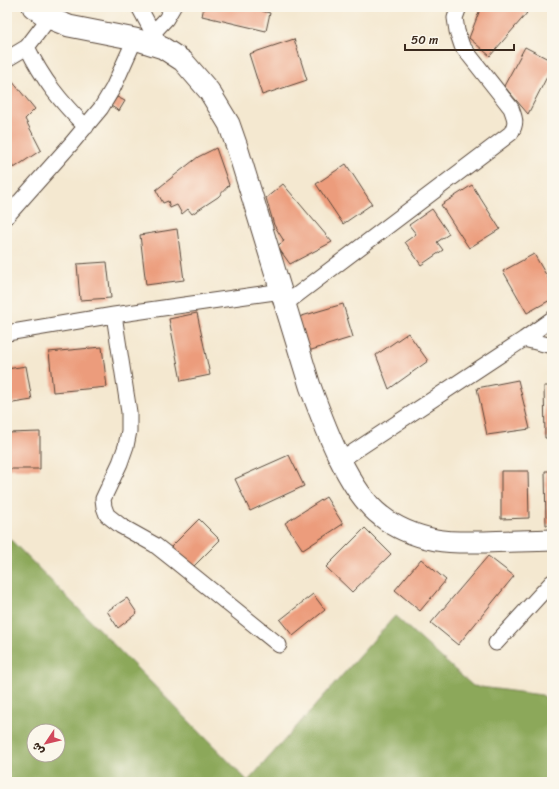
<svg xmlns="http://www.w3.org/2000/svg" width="559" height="789" viewBox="0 0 559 789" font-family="Sriracha,'Playpen Sans Arabic',sans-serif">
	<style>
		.forest { fill: #8ca85a; stroke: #64693c; fill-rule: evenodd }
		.building { fill: #ec9c7c }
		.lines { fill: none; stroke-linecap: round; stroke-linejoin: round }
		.street-casing { stroke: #574639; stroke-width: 17 }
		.secondary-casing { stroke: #574639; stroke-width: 23 }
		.street { stroke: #fff; stroke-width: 15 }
		.secondary { stroke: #fff; stroke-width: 21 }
	</style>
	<rect width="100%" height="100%" fill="#fbf7ec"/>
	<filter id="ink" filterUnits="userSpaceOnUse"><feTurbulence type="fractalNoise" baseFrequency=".025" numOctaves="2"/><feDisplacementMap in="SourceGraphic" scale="8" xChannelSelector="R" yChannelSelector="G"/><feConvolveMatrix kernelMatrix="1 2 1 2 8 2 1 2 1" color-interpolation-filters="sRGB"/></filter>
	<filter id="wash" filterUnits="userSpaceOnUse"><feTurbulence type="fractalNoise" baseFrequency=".012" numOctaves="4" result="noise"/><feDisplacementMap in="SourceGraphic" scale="16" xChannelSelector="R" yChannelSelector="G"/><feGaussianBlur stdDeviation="0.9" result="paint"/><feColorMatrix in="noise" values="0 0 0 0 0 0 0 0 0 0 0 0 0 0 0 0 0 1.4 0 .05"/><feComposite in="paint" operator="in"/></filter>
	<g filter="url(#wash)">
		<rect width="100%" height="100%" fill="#f4e8d0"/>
		<!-- forest -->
		<path class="forest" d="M 7,536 L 248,781 L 395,616 L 473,686 L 542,695 L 552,702 L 552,782 L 7,782 ZM 34,731 L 58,731 L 58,755 L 34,755 Z"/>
		<g id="blocks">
			<!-- building -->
			<path class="building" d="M 204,7 L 263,7 L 262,11 L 270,13 L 266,31 L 202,16 Z
				M 481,7 L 513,7 L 527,13 L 490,56 L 469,38 Z
				M 294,39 L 307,80 L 262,95 L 249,54 Z
				M 525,47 L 552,61 L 552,67 L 528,114 L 504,86 Z
				M 12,81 L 35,109 L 25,119 L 41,150 L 14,168 L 7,159 L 7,123 L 10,119 L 7,115 L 7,86 Z
				M 117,97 L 125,101 L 119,111 L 111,106 Z
				M 216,148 L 229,185 L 218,197 L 192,214 L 188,209 L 182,214 L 177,205 L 170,208 L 168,201 L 163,203 L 156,190 L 198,157 Z
				M 346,164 L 372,204 L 343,224 L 316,184 Z
				M 283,184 L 332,242 L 290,264 L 277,246 L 284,241 L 274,225 L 266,198 Z
				M 472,185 L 500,229 L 469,248 L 441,205 Z
				M 432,209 L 449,234 L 437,242 L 443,250 L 421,265 L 405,242 L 416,234 L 409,225 Z
				M 177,229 L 184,280 L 146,285 L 140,235 Z
				M 534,254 L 552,285 L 552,299 L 527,313 L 503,271 Z
				M 107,262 L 111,298 L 80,300 L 77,264 Z
				M 343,304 L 353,337 L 305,352 L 295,318 Z
				M 197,313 L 210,375 L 181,381 L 169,319 Z
				M 408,333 L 428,361 L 389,389 L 376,355 Z
				M 102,347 L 107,387 L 53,392 L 49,352 Z
				M 26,366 L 32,400 L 7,404 L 7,369 Z
				M 518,380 L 530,429 L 487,435 L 477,388 Z
				M 544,386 L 552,386 L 552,438 L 545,438 Z
				M 40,432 L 40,469 L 7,469 L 7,433 Z
				M 289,455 L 304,486 L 250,511 L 235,479 Z
				M 501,471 L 528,471 L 529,518 L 501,519 Z
				M 545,471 L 552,471 L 552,525 L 546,525 Z
				M 326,497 L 343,524 L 303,550 L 285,523 Z
				M 199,519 L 220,540 L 191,569 L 170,548 Z
				M 365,528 L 391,554 L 352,592 L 326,567 Z
				M 488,556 L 514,576 L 458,645 L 431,623 Z
				M 421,559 L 446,580 L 420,611 L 395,590 Z
				M 313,594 L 325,610 L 293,636 L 280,620 Z
				M 127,598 L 137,613 L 118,628 L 107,611 Z"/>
		</g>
	</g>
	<g filter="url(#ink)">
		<use href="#blocks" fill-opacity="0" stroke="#574639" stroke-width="1"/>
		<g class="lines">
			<!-- street casing -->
			<g class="street-casing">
				<path id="street" d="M 139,7 L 153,33 L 163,48
					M 153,33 L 166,19 L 173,7
					M 27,47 C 43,80 60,101 86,127
					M 7,59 L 27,47 L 49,18
					M 7,216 L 71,144 L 101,108 L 113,88 L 135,39
					M 285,304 L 511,133 C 517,122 515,119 511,108 L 462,46 L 457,31 L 455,18 L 459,7
					M 114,315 L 126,393 L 129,412 L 129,431 L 126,446 L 120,463 L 103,499 L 104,507 L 107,515 L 121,526 L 155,545 L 174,560 L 279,645
					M 7,333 L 114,315 L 282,291
					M 524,339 L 552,346
					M 341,460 L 524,339 L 552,319
					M 496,643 L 552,582"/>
			</g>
			<!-- secondary casing -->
			<g class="secondary-casing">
				<path id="secondary" d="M 33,7 L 49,18 L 69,26 L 135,39 L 163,48 L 183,61 L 209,91 L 229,124 L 237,147 L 310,386 C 324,424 348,491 381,516 C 397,529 416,536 436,540 C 452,543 469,542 485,542 C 507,541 530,541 552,540"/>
			</g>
			<!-- street -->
			<use href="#street" class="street"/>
			<!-- secondary -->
			<use href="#secondary" class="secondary"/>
		</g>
	</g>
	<!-- margin -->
	<rect width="559" height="789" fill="none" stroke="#fbf7ec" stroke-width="24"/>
	<!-- north arrow -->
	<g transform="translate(46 743) rotate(235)"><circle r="19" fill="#fbf7ec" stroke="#aea59a"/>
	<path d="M0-3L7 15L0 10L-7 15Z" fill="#d1495b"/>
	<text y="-6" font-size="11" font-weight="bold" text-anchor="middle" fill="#3b2a1e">ش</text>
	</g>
	<!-- scale -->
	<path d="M405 44v6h109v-6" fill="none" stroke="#3b2a1e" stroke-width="2"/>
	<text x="411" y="44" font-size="12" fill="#3b2a1e" stroke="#fbf7ec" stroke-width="3" paint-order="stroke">50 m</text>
</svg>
